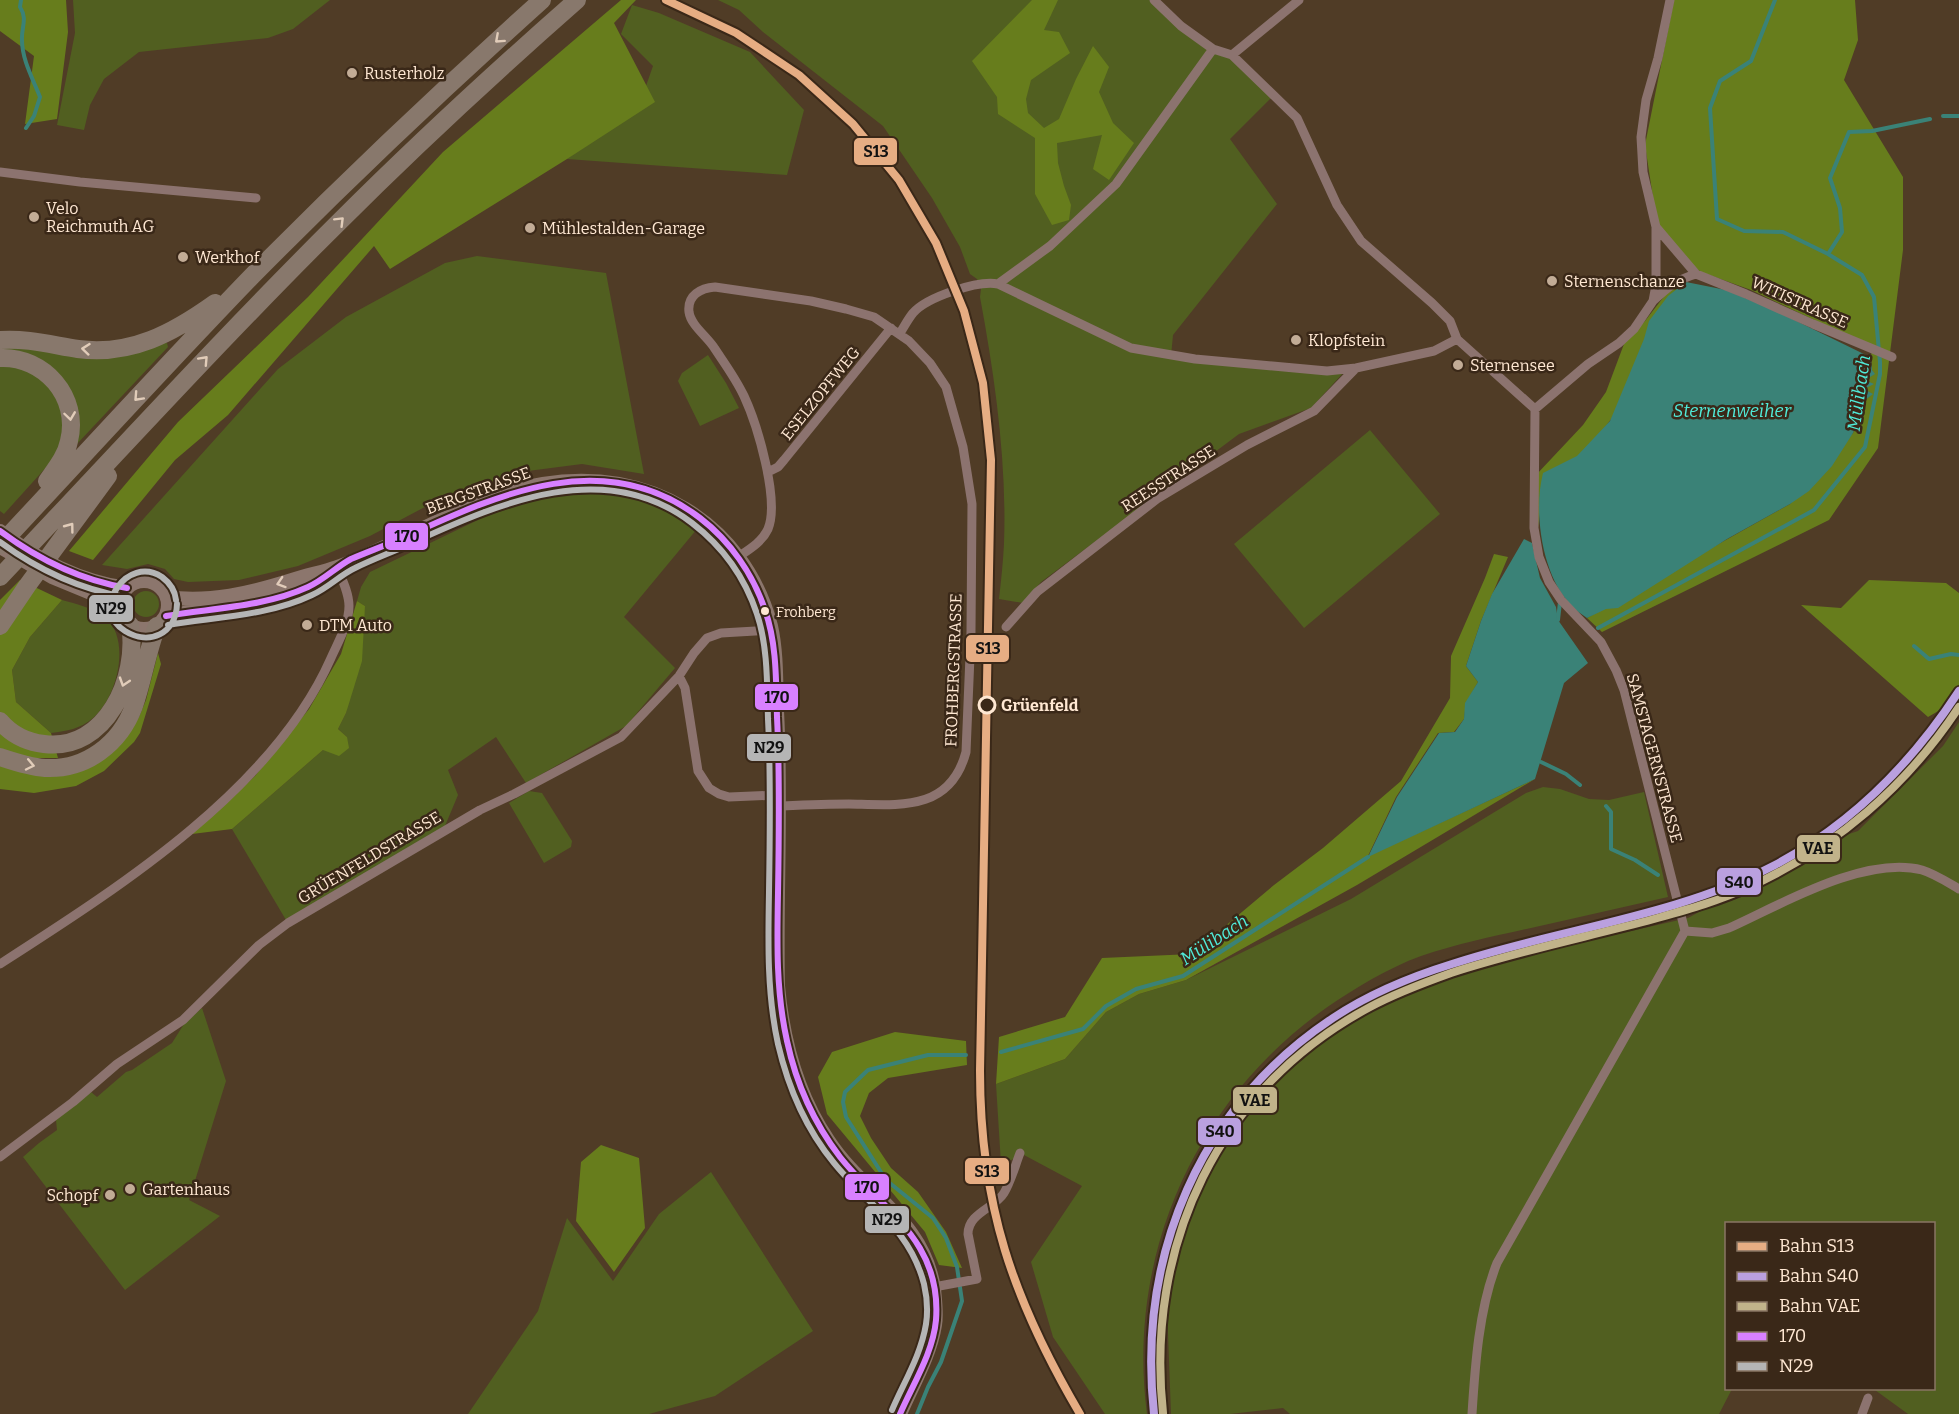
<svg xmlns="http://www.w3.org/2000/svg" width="1959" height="1414" viewBox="0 0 1959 1414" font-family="Bitter,serif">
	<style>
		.green { fill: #515f20 }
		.forest { fill: #677d1c }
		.water { fill: #3a8277 }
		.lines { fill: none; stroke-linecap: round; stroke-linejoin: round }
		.stream { stroke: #3a8277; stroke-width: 4 }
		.street { stroke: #8c736f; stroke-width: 9 }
		.secondary { stroke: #8c766d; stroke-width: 14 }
		.highway { stroke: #88786c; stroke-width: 18 }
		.bus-1-casing { stroke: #3a2818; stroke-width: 10 }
		.bus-2-casing { stroke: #3a2818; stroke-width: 10 }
		.bus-1 { stroke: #d880ff; stroke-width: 6 }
		.bus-2 { stroke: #b5b5b5; stroke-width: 6 }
		.rail-1-casing { stroke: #3a2818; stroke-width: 12 }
		.rail-2-casing { stroke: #3a2818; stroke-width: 12 }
		.rail-3-casing { stroke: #3a2818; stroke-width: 12 }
		.rail-1 { stroke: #e6ad83; stroke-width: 8 }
		.rail-2 { stroke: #baa0df; stroke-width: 8 }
		.rail-3 { stroke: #c1b38a; stroke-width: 8 }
		.oneway { stroke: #e1ccb9 }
		.oneway2 { stroke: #e2ccba }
		.poi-dot { fill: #c2ac96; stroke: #3a2818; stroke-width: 2 }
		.bus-dot { fill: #ffe8d3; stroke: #3a2818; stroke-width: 2 }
		.stop-dot { fill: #3a2818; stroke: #ffe8d3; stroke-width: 3 }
		.labels { text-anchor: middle; stroke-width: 5; stroke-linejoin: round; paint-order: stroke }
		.bus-label { font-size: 14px; fill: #ffe8d3; stroke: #3a2818; text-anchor: start }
		.poi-label { font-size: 16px; fill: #ffe8d3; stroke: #3a2818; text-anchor: start }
		.street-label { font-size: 16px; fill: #ffe8d3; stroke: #3a2818 }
		.stop-label { font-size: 16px; font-weight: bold; fill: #ffe8d3; stroke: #3a2818; text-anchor: start }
		.water-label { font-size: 18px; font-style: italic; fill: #50ebd9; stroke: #3a2818 }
		.line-badge { stroke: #3a2818; stroke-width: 2 }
		.pale-badge-label { font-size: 16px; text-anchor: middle; font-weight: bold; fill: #111 }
	</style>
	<rect width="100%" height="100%" fill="#503c26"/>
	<!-- green -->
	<path class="green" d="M 73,0 L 330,0 L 293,29 L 268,38 L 139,52 L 104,79 L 90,105 L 84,130 L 57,125 L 75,33 Z
		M 718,0 L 1154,0 L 1181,26 L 1232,55 L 1273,96 L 1230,139 L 1277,204 L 1173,335 L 1171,356 L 1344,372 L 1311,408 L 1239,434 L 1041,582 L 1023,603 L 999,599 C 1001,581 1003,563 1004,544 C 1007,462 995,378 980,297 L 981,289 L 977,279 L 970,274 L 960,247 L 932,198 L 883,126 L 763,32 L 739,10 Z
		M 632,5 L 659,13 L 750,52 L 804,110 L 787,175 L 567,159 L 640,103 L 653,66 L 621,34 Z
		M 477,256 L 606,273 L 644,474 L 582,464 L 520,472 L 440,499 L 370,536 L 298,566 L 239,580 L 188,582 L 174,579 L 165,569 L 148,564 L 127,569 L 102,565 L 278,369 L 346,317 L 445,263 Z
		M 167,343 L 168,347 L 76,445 L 50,463 L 4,514 L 0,511 L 0,346 Z
		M 708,355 L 726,383 L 739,408 L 700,426 L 678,381 L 682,373 Z
		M 1370,430 L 1440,514 L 1304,628 L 1234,544 Z
		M 597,492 L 646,499 L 675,512 L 697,529 L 624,617 L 675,668 L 626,726 L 526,783 L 496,737 L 448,770 L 458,795 L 445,826 L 286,920 L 232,829 L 323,750 L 347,737 L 338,729 L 346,713 L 365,606 L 357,601 L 361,587 L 370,572 L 484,517 L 547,496 Z
		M133 604a13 13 0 1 1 26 0a13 13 0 1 1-26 0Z
		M 62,600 C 76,604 94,608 105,617 C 132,640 117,698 93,718 C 80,729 67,731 51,733 L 16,702 L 12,670 L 30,637 Z
		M 1959,722 L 1959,1414 L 1908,1414 L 1875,1390 L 1876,1388 L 1934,1388 L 1934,1224 L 1726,1224 L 1726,1388 L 1732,1389 L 1719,1414 L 1290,1414 L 1283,1408 L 1230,1414 L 1171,1414 L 1167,1307 L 1177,1242 L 1202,1182 L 1234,1123 L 1277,1075 L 1301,1054 L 1349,1019 L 1371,1006 L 1423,983 L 1507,959 L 1688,918 L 1831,840 L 1858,831 L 1943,746 Z
		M 1543,787 L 1560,789 L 1589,799 L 1609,800 L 1644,792 L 1668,897 C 1622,907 1577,918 1531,928 C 1495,936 1457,944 1421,956 C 1388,968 1355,988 1326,1008 C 1196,1100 1126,1255 1147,1414 L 1105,1414 L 1053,1337 L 1031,1262 L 1082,1186 L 1024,1155 L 1001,1164 L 996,1084 L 1065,1059 L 1106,1012 L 1139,994 L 1186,980 L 1351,899 L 1526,793 Z
		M 529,791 L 542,793 L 572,841 L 571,847 L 544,863 L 509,803 Z
		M 202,1008 L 226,1081 L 189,1200 L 220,1216 L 125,1290 L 23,1157 L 39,1143 L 57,1130 L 56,1120 L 91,1092 L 97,1097 L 126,1072 L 132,1070 L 172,1043 L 184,1024 Z
		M 711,1172 L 813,1331 L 715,1396 L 649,1414 L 468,1414 L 538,1311 L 567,1218 L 613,1281 L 659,1214 Z"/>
	<!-- forest -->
	<path class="forest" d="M 0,0 L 66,0 L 68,32 L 57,119 L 25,124 L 34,56 L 0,31 Z
		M 621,0 L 636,0 L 614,23 L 655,102 L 567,159 L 390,269 L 374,246 L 228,415 L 175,460 L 93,560 L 69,551 L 178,422 L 308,297 L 443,152 Z
		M 1032,0 L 1058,0 L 1044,30 L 1059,32 L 1070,53 L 1031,80 L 1026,99 L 1028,113 L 1044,128 L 1059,119 L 1076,79 L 1093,46 L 1109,67 L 1099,92 L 1113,123 L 1134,143 L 1109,180 L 1093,169 L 1102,135 L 1057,143 L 1058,163 L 1064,186 L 1071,205 L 1069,220 L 1052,225 L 1035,194 L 1035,138 L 998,114 L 997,97 L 972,61 Z
		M 1674,0 L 1855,0 L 1858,40 L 1844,80 L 1903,177 L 1903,250 L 1878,448 L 1829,520 L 1602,632 L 1587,618 L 1790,504 L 1853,433 L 1864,401 L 1872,394 L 1864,389 L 1864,380 L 1874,374 L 1872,370 L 1871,347 L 1751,290 L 1701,272 L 1690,264 L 1662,231 L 1656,217 L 1645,145 Z
		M 1685,280 L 1659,319 L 1616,413 L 1588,449 L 1544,481 L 1537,536 L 1536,475 L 1583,425 L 1606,392 L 1624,344 L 1645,321 L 1669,290 Z
		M 1494,554 L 1508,557 L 1481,621 L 1466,666 L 1478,682 L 1466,703 L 1464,719 L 1454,732 L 1438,733 L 1396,797 L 1368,856 L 1535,779 L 1357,885 L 1186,980 L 1139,994 L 1106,1012 L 1065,1059 L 996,1084 L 999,1037 L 1065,1017 L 1102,958 L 1192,954 L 1274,885 L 1323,848 L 1401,781 L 1450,698 L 1451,656 L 1485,578 Z
		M 20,580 L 62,600 L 30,637 L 12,670 L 16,702 L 51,733 L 58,758 L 33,758 L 0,750 L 0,600 Z
		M 1869,580 L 1946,583 L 1959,593 L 1959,699 L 1928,717 L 1801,605 L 1841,608 Z
		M 357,601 L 365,606 L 362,661 L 346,713 L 338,729 L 347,737 L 349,748 L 339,756 L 323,750 L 232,829 L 192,834 L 255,776 L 309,709 L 341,654 Z
		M 158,653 L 161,664 L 140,733 L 134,742 L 104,771 L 76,786 L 34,793 L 0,789 L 0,766 L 51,775 L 125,739 L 139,717 L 146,700 Z
		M 895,1032 L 966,1041 L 967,1065 L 888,1078 L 869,1093 L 860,1116 L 871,1138 L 891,1168 L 918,1192 L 946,1232 L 962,1268 L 939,1265 L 925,1232 L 827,1114 L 818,1077 L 832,1052 Z
		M 601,1145 L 639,1158 L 645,1228 L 614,1272 L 576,1221 L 581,1162 Z"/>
	<!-- water -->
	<path class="water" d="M 1686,282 L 1726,290 L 1774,310 L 1870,357 L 1872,370 L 1875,374 L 1865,380 L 1874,384 L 1864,389 L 1873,394 L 1864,401 L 1853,433 L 1832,466 L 1809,491 L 1790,504 L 1727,539 L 1618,608 L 1606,609 L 1587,618 C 1582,614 1576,611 1572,606 C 1542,577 1533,512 1543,473 L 1577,456 L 1610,421 L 1644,339 L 1649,321 L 1668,296 Z
		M 1524,539 L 1532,543 L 1540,578 L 1556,607 L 1558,620 L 1588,663 L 1564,683 L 1535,779 L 1368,857 L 1397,797 L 1439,733 L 1455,732 L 1464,719 L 1465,703 L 1478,682 L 1466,666 L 1481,621 L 1492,594 Z"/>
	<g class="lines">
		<!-- stream -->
		<path class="stream" d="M 21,0 L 20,7 C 28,19 21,28 22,40 C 22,60 33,79 40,97 L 34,116 L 26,128
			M 1943,116 L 1959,116
			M 1828,254 L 1842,232 L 1840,208 L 1830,178 L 1849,132 L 1872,131 L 1930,119
			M 1558,620 L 1560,602
			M 1598,628 L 1814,510 L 1865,447 L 1880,374 L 1880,362 L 1874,297 L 1862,275 L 1828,254 L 1783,232 L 1744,231 L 1717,219 L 1710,108 L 1720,81 L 1751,61 L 1775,0
			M 1914,646 L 1929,659 L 1951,654 L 1959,655
			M 1541,762 L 1566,774 L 1580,785
			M 1606,806 L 1611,812 L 1611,849 L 1635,860 L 1658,875
			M 1001,1052 L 1083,1029 L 1106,1006 L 1136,989 L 1183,976 L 1368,857
			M 917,1414 L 928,1387 L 941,1362 L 962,1301 L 957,1267 L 946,1238 L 933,1218 L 886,1180 L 846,1117 L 843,1102 L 845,1092 L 868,1070 L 928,1055 L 966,1055"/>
		<!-- street -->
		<path class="street" d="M 1154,0 L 1181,26 L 1213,49 L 1232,55 L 1297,118 L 1337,205 L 1361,241 L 1432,303 L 1450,321 L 1457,339 L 1535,409
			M 1232,55 L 1299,0
			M 0,172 L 80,182 L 256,198
			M 1656,227 L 1696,274 L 1746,294 L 1813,324 L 1892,357
			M 998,284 L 1050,246 L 1116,184 L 1213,49
			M 1653,301 C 1668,287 1676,280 1696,274
			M 900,333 C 904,327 908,319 913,313 C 927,297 978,280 998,284 L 1131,348 L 1195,359 L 1327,371 L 1356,368 L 1434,351 L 1457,339
			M 1535,409 L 1588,364 L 1619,343 L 1634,329 L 1653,301 L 1656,285 L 1656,227 L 1643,172 L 1641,137 L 1646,100 L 1658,58 L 1670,0
			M 768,472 L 778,467 L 784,460 L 891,328
			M 738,557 C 750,549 762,542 768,529 C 780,500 757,424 744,396 C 736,379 725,364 715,349 C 708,337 691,326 689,312 C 687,295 701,288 715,287 L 811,301 L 846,309 L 874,317 L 909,341 L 930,363 L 946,387 L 963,447 L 972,504 L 971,632 L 966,752 C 950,812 899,805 849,804 C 826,804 803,805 779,806
			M 1006,627 L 1037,592 L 1157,499 L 1247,445 L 1314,411 L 1356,368
			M 679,676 L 685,688 L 698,771 L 709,788 L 719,794 L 729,797 L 779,795
			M 1685,931 L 1712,933 L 1729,928 C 1780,905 1865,855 1922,870 C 1935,874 1947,882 1959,889
			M 0,964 C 118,888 273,790 331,658 C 338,642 349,624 349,606 C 349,593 342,579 337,567
			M 0,1157 L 73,1102 L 117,1064 L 183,1020 L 259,945 L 288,923 L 480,810 L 514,794 L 621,737 L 679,676 L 694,653 L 707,638 L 721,633 L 772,630
			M 934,1287 L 977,1279 L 968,1234 C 968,1213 995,1208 1004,1193 C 1011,1181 1015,1166 1020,1153
			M 1472,1414 C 1475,1366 1479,1308 1497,1263 L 1685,931 L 1624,690 L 1616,670 L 1601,642 L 1561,600 L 1549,582 L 1539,557 L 1534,528 L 1535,409
			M 1862,1414 L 1868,1398"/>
		<!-- secondary -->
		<path class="secondary" d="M 0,531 C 36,559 81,582 127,588
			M 0,547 L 52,577 L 120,605
			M120 605a24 24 0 1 1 48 0a24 24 0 1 1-48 0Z
			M 167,597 C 209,603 251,593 292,580 C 307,575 323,572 337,567 C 372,555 405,536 439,521 C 472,506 507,490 543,484 C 647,466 744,522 771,626 C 777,653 776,683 777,711 C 782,802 776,894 778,986 C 783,1041 797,1094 828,1140 C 863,1194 924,1219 934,1289 C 935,1300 937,1314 935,1325 C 930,1356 912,1386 900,1414
			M 166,616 C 222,605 287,608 333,570"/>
		<!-- highway -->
		<path class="highway" d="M 0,340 C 27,338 52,345 78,349 C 131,356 173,333 215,303
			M 0,358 C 44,356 80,397 69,441 C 66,456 56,468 47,481
			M 0,545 C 84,455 167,364 252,276 C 346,181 443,89 542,0
			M 0,577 C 112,459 222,338 338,223 C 415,146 495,72 577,0
			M 0,626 L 27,586 L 108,476
			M 0,721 C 11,734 27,742 44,744 C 106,752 139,677 130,625
			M 0,757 C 15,762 30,767 45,768 C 86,770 120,744 134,706 C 143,680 147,652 157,626"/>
		<!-- bus-1 casing -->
		<g class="bus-1-casing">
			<path id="bus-1" d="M 0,531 C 39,560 79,580 127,588
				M 166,616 C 213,608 264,607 308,587 C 324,580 336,567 351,559 C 370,551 389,544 407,536 C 501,493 606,446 700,518 C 730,541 753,574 765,610 C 777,644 776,682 777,717 C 780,776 779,835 778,893 C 777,943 776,992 787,1041 C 796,1083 814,1123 840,1157 C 882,1210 942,1240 936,1320 C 933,1353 913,1384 900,1414"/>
		</g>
		<!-- bus-2 casing -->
		<g class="bus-2-casing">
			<path id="bus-2" d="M 0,542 C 38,570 79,589 125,597
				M 176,600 C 175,590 170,583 162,577 C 127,554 90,610 125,631 C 149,646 176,634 177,604
				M 168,625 C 215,617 268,616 312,595 C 328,588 340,575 355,568 C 375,558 396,551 416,541 C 502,502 606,457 692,523 C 722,546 745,578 757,614 C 768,647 767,685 768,719 C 771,777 770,834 769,892 C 768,943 767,994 778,1044 C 788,1087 806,1129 834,1163 C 868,1205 910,1229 924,1284 C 927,1297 928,1311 926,1324 C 921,1355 904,1382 892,1410"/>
		</g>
		<!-- bus-1 -->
		<use href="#bus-1" class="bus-1"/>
		<!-- bus-2 -->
		<use href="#bus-2" class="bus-2"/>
		<!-- rail-1 casing -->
		<g class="rail-1-casing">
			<path id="rail-1" d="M 666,0 L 736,33 L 799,75 L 853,124 L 899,180 L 936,243 L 964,311 L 983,383 L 991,460 L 980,1071 C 980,1205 1013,1300 1080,1414"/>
		</g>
		<!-- rail-2 casing -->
		<g class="rail-2-casing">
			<path id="rail-2" d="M 1154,1414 C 1137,1256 1199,1107 1333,1018 C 1369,994 1410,977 1452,964 C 1558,929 1675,917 1775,865 C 1852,824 1912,763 1959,691"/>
		</g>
		<!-- rail-3 casing -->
		<g class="rail-3-casing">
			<path id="rail-3" d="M 1163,1413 C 1145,1245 1218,1088 1370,1007 C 1396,993 1423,983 1451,973 C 1518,951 1587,937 1654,919 C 1686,910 1719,901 1749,887 C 1835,848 1907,786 1959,707"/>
		</g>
		<!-- rail-1 -->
		<use href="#rail-1" class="rail-1"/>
		<!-- rail-2 -->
		<use href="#rail-2" class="rail-2"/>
		<!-- rail-3 -->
		<use href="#rail-3" class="rail-3"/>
	</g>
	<!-- one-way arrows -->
	<defs><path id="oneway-chevron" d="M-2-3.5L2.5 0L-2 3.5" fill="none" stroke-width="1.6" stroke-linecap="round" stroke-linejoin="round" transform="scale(1.5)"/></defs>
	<g class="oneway">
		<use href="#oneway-chevron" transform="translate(499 39) rotate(138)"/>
		<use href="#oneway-chevron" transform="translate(340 221) rotate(-45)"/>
		<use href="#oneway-chevron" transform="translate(86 349) rotate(-174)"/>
		<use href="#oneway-chevron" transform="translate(204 360) rotate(-47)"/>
		<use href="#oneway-chevron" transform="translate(138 397) rotate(133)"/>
		<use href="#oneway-chevron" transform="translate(70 416) rotate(82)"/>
		<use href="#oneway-chevron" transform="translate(70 527) rotate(-53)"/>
		<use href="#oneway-chevron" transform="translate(124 682) rotate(108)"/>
		<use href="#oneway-chevron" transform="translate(30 765) rotate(12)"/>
	</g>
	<use class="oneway2" href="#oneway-chevron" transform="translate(281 583) rotate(162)"/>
	<!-- markers -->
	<g class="poi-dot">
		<circle cx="352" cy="73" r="6"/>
		<circle cx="34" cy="217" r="6"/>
		<circle cx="530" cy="228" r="6"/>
		<circle cx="183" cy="257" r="6"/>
		<circle cx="1552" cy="281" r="6"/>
		<circle cx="1296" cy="340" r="6"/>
		<circle cx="1458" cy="365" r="6"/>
		<circle cx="307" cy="625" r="6"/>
		<circle cx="130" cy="1189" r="6"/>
		<circle cx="110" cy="1195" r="6"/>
	</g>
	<circle class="bus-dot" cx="765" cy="611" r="5"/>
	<circle class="stop-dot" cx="987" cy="705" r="8"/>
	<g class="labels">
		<!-- bus labels -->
		<g class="bus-label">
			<text x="776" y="617">Frohberg</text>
		</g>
		<!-- poi labels -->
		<g class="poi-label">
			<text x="364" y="79">Rusterholz</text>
			<text x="46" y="214">Velo<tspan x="46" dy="18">Reichmuth AG</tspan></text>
			<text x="542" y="234">Mühlestalden-Garage</text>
			<text x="195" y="263">Werkhof</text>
			<text x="1564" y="287">Sternenschanze</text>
			<text x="1308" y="346">Klopfstein</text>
			<text x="1470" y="371">Sternensee</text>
			<text x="319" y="631">DTM Auto</text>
			<text x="142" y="1195">Gartenhaus</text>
			<text x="98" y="1201" text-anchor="end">Schopf</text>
		</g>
		<!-- street labels -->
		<g class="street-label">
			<text transform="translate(1800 302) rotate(24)" y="6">WITISTRASSE</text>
			<text transform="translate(820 393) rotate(-51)" y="6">ESELZOPFWEG</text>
			<text transform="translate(1168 478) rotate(-33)" y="6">REESSTRASSE</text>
			<text transform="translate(478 490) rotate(-20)" y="6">BERGSTRASSE</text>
			<text transform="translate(953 670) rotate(-88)" y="6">FROHBERGSTRASSE</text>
			<text transform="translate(1655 758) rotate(75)" y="6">SAMSTAGERNSTRASSE</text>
			<text transform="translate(369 857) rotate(-31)" y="6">GRÜENFELDSTRASSE</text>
		</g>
		<!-- stop labels -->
		<g class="stop-label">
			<text x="1001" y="711">Grüenfeld</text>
		</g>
		<!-- water labels -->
		<g class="water-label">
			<text transform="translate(1859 393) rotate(-82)" y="6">Mülibach</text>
			<text x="1732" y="417">Sternenweiher</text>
			<text transform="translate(1214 940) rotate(-33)" y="6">Mülibach</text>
		</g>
	</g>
	<g class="line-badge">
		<rect x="853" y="137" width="45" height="29" rx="6" fill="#e6ad83"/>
		<rect x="384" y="522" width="45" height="29" rx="6" fill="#d880ff"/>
		<rect x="88" y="594" width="46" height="29" rx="6" fill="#b5b5b5"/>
		<rect x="965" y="634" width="45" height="29" rx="6" fill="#e6ad83"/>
		<rect x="754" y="683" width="45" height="28" rx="6" fill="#d880ff"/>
		<rect x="746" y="733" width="46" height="29" rx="6" fill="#b5b5b5"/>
		<rect x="1796" y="834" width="45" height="29" rx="6" fill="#c1b38a"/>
		<rect x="1716" y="867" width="46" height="29" rx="6" fill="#baa0df"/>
		<rect x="1232" y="1086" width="46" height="28" rx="6" fill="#c1b38a"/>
		<rect x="1197" y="1117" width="45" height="29" rx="6" fill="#baa0df"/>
		<rect x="964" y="1157" width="46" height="28" rx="6" fill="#e6ad83"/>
		<rect x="844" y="1173" width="46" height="28" rx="6" fill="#d880ff"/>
		<rect x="864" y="1205" width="46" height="29" rx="6" fill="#b5b5b5"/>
	</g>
	<g class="pale-badge-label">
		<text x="876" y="157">S13</text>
		<text x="407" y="542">170</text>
		<text x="111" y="614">N29</text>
		<text x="988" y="654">S13</text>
		<text x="777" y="703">170</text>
		<text x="769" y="753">N29</text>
		<text x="1818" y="854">VAE</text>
		<text x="1739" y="888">S40</text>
		<text x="1255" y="1106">VAE</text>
		<text x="1220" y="1137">S40</text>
		<text x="987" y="1177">S13</text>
		<text x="867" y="1193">170</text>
		<text x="887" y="1225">N29</text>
	</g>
	<!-- legend -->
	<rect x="1725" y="1222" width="210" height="168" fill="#3a2818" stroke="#897563" stroke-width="1.5"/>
	<rect x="1737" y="1242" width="30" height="9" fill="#e6ad83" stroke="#897563" stroke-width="1.5"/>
	<text x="1779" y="1252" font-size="18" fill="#ffe8d3">Bahn S13</text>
	<rect x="1737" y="1272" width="30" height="9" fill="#baa0df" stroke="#897563" stroke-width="1.5"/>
	<text x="1779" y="1282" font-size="18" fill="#ffe8d3">Bahn S40</text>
	<rect x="1737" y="1302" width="30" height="9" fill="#c1b38a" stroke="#897563" stroke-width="1.5"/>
	<text x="1779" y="1312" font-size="18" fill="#ffe8d3">Bahn VAE</text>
	<rect x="1737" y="1332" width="30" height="9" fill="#d880ff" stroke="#897563" stroke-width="1.5"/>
	<text x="1779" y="1342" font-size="18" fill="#ffe8d3">170</text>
	<rect x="1737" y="1362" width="30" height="9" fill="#b5b5b5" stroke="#897563" stroke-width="1.5"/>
	<text x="1779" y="1372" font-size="18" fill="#ffe8d3">N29</text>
</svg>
